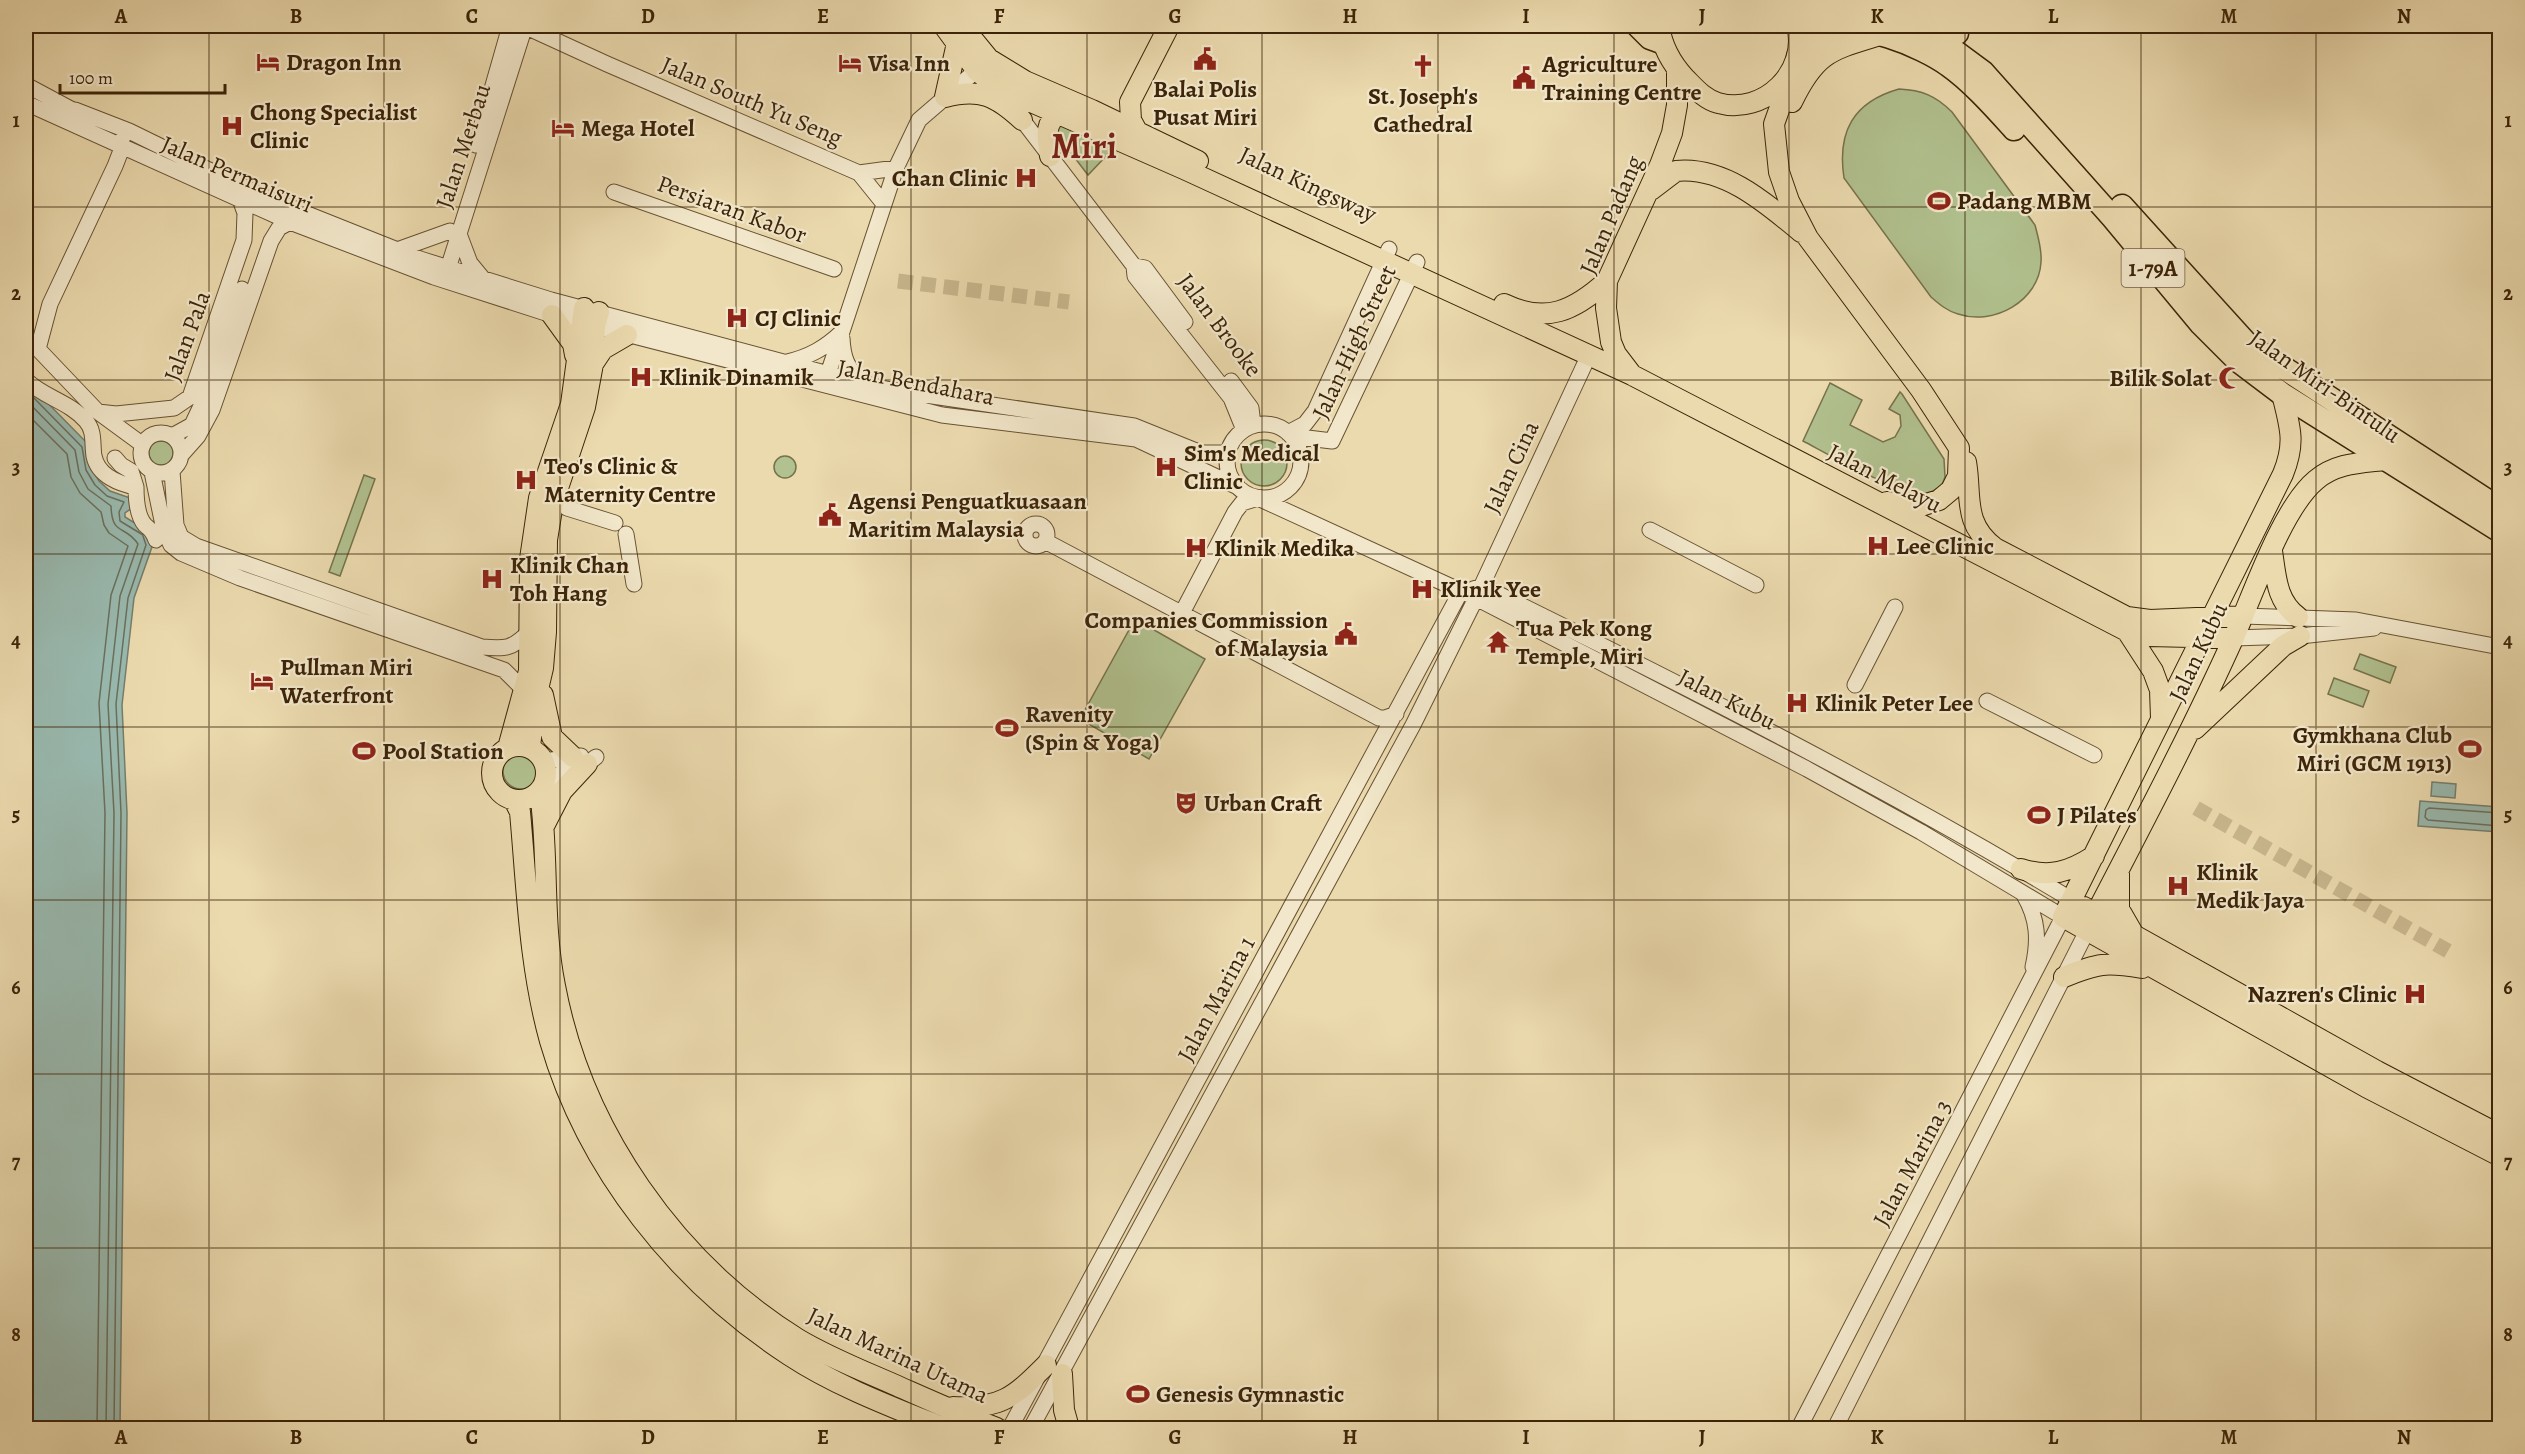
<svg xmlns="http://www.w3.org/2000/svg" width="2525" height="1454" viewBox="0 0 2525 1454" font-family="Alegreya,serif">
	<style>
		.green { fill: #b1c18f; stroke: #76724c; stroke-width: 1.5 }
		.water { fill: #99bab0; stroke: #747e6d; stroke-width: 1.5 }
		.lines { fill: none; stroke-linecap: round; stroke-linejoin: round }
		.shore { stroke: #6a6f5c; stroke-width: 1.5 }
		.minor-tunnel { stroke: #c8b68d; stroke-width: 15; stroke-dasharray: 15 8; stroke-linecap: butt }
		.minor-casing { stroke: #685232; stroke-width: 17 }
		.major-casing { stroke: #3c2409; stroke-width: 22 }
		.highway-casing { stroke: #3c2409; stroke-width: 25 }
		.minor { stroke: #f2e7ca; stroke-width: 15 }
		.major { stroke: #ebdaae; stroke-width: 20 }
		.highway { stroke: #ebdaae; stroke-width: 22 }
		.grid { fill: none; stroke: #3c2409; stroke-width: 1.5; stroke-opacity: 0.55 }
		.labels { text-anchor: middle; stroke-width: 4.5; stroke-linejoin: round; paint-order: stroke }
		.shield { fill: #f2e7ca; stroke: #735e43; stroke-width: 1.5 }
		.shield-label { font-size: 22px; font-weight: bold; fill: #3c2409 }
		.poi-label { font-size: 24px; font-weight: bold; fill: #3c2409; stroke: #f2e7ca; text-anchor: start }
		.street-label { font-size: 24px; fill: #3c2409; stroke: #f2e7ca }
		.town-label { font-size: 36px; font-weight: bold; fill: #7a1f14; stroke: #f2e7ca }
		.neatline { fill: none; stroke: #3c2409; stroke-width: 2 }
		.grid-label { font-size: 20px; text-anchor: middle; font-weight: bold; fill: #3c2409 }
	</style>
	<rect width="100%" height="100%" fill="#ebdaae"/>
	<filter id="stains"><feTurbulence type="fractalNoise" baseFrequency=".00333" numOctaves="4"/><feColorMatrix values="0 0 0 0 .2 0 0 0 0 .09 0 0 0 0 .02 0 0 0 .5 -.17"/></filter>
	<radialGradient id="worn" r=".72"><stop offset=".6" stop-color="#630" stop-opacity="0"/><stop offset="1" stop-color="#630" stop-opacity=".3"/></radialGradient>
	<!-- green -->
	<path class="green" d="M 1899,89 C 1922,90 1936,96 1952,112 L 2035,225 C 2038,237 2042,249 2041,262 C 2039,301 1994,326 1958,314 C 1947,311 1939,304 1931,297 L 1844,178 C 1837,132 1853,102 1899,89 Z
		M 1060,123 L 1101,139 L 1110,149 L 1108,154 L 1088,175 L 1055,132 Z
		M 1830,383 L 1862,400 L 1850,425 L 1883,442 L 1895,437 L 1901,426 L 1900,415 L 1889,409 L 1900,392 L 1902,394 L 1944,459 L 1945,477 L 1942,485 C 1937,489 1932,492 1926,493 C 1900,496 1828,454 1803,441 Z
		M1241 463a23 23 0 1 1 46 0a23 23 0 1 1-46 0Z
		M149 453a12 12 0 1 1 24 0a12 12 0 1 1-24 0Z
		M774 467a11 11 0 1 1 22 0a11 11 0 1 1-22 0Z
		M 364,475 L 375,479 L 340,576 L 329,572 Z
		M 1135,619 L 1205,659 L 1149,759 L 1080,719 Z
		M 2360,654 L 2396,667 L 2390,683 L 2354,669 Z
		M 2334,678 L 2369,691 L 2363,707 L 2328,694 Z
		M503 771a18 18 0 1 1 36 0a18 18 0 1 1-36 0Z"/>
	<!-- water -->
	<path class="water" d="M 26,381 L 88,444 L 92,468 L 99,481 L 110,491 L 133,499 L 132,508 L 125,513 L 125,517 L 143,528 L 153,544 L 134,598 L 122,705 L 127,813 L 120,1428 L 26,1428 Z
		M 2432,782 L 2456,784 L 2455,798 L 2431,796 Z
		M 2420,801 L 2499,807 L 2499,832 L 2418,826 Z"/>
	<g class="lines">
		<!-- shore -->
		<path class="shore" d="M 32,396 L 82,447 L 86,470 L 95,485 L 107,496 L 124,502 L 119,512 L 120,521 L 143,535
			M 26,400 L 75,450 L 79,472 L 88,489 L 111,506 C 112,537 125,524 138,544 L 120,596 L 108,704 L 114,813 L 106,1428
			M 26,413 L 67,454 L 71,477 L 80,493 L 101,512 L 104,525 L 109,533 L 128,546 L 111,595 L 99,703 L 105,813 L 97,1428
			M 2500,813 L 2429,808 L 2426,810 L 2425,817 L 2428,820 L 2500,826
			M 114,1428 L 121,813 L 116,704 L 128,598 L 146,545 L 143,536"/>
		<!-- minor-tunnel -->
		<path class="minor-tunnel" d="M 898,281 L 1069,302
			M 2196,808 L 2448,951"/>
		<!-- minor casing -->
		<g class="minor-casing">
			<path id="minor" d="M 524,26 L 607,64 L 859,173 L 884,204
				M 26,85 L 82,115
				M 26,103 L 290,222 L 434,277 L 552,315 L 942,415 L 1136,439 L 1238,487
				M 75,110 L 129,131 L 262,196 L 420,259 L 551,300 L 885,389 L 1134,426 L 1201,453 L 1228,453
				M 1017,113 L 1134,266 L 1135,276 L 1231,398 L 1244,430
				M 122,140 L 122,148 L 115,166 L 50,304 L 38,349 L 98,412 L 116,414 L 174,408 L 190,397 L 244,240 L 245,213 L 241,202
				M 476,145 L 510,26
				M 859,173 L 896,168
				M 614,192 L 834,269
				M 459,234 L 470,263 L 484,280
				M 397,250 L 450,231
				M 1134,266 L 1145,268 L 1185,322
				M 445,278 L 525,26
				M 842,338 C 843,358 847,369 863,382
				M 787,362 C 809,357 825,348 842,332
				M 26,380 C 43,397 70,402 86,421 C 95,431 92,444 94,456 C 98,476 120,484 136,487 C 136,498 137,516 145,525 C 151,530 153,532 156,540
				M 1231,381 L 1251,408 L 1253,425
				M 825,383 L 896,168 L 919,120 L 985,63
				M 98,412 L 143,445
				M1227 461a37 37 0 1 1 74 0a37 37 0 1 1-74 0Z
				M141 453a20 20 0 1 1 40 0a20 20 0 1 1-40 0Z
				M 1288,433 L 1305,424 L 1315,411 L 1389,249
				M 172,436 L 192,425 L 201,406 L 242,289
				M 1291,436 L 1332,441 L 1417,262
				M 182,454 L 198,436 L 212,410 L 271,241 L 279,228 L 290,222
				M 115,458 L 121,465 L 131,471 L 136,487
				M 172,471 L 176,525 L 181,537 L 196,546 L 482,647 C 506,649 512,649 529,632
				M 152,472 L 164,530 L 171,545 L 181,553 L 240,578 L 504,670 L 525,691
				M 567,508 L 615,523
				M1025 535a11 11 0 1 1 22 0a11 11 0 1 1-22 0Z
				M 1650,530 L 1756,585
				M 626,534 L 634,584
				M 1045,541 L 1379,718 L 1385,718 L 1396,714
				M 1473,589 L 1482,586 C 1681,684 1881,785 2072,900
				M 1182,613 L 1235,512 L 1242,503 L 1258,498 L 1476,598 L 1807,769 L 1921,832 L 2063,917 L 1799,1428
				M 2243,616 L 2356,620 L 2500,647
				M 2234,638 L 2300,636 L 2374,628
				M 1855,685 L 1895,607
				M 1987,701 L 2094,755
				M 544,761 L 581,756
				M 546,781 L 575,766 L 587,764 L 596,757
				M 2024,895 C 2038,919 2039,940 2033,967
				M 1010,1428 L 1461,591
				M 1031,1428 L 1413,725 L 1476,598 L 1588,357
				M 1835,1428 L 2087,931"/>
		</g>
		<!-- major casing -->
		<g class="major-casing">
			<path id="major" d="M 944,26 L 977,71 L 997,87 L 1184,169 L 1632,375 L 2127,631 L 2149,636 L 2234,638
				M 962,26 L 989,59 L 1025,81 L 1092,110 L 1198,161
				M 1659,26 C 1662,46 1671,63 1685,78 C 1695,88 1704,99 1718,103 C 1764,116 1809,71 1797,26
				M 957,43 L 945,97 C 980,88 996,96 1022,120
				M 1792,73 L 1774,124 L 1779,172 L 1789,201 L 1808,238 L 1921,390 L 1959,448 L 1958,476 L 1951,490 L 1939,500 L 1924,505 L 1887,502
				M 1792,102 C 1816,52 1831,50 1880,35
				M 1138,133 L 1131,120 L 1130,102 L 1169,26
				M 1050,156 C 1048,140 1043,123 1059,114
				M 1651,190 L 1676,171 C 1724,166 1766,203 1801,232
				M 1504,304 C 1546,324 1574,311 1607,281
				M 552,315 L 573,344 L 575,355
				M 593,364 L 603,349 L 627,335
				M 1632,375 L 1616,354 L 1611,342 L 1606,308 L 1607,281 L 1660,165 L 1672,133 L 1677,105 L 1677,69
				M 2282,394 C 2290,427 2296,442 2283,474 L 2063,917 L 2366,1087 L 2500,1156
				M 1966,462 C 1972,496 1962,523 1995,548 L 2127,617 L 2150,620 L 2243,616
				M 2272,551 C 2276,576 2276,601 2298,617
				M 2127,631 L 2153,671 L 2160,690 L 2161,718
				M 543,695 L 552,737 L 573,757
				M 2195,729 L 2283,646 L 2300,636
				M492 773a27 27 0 1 1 54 0a27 27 0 1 1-54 0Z
				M 530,747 L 535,702 L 543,668 L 546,632 L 547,540 L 553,503 L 585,407 L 593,364 L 595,326 L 599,312
				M 508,748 L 529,671 L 530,559 L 539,498 L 571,404 L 584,308
				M 540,792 C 549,856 542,922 555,986 C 582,1129 674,1262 798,1339 C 828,1357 861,1370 893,1384 C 927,1399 962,1415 997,1428
				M 514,800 L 520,812 C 527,889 529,966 550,1041 C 587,1169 677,1282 789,1355 C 836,1386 892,1407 944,1428
				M 544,826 L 562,791 L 587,764
				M 2021,869 C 2050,878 2069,872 2094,856
				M 2119,873 L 2119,909 L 2134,935
				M 2084,907 L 2377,1071 L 2500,1135
				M 2087,931 C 2137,834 2189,737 2234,637 C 2253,595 2282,508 2316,480 C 2336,463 2360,463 2385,460
				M 2064,977 C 2098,963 2106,962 2142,968
				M 1062,1374 L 1064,1410 L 1069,1428
				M 953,1407 C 1001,1409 1014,1397 1046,1365"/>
		</g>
		<!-- highway casing -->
		<g class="highway-casing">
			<path id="highway" d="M 1638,26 L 1650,38 L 1661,42
				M 1909,26 L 1937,38 L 1983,72 L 2113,218 L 2201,324 L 2237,360 L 2282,394 L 2500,531
				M 1950,26 L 1957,33
				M 1798,57 C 1805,48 1815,38 1826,33 C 1856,19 1922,46 1948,65 C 1971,81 1995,108 2014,129
				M 2122,206 L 2247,344 L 2500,509"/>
		</g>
		<!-- minor -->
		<use href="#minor" class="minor"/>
		<!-- major -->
		<use href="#major" class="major"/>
		<!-- highway -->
		<use href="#highway" class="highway"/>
	</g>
	<!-- grid -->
	<path class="grid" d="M 209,26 L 209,1428M 384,26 L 384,1428M 560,26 L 560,1428M 736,26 L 736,1428M 911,26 L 911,1428M 1087,26 L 1087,1428M 1262,26 L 1262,1428M 1438,26 L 1438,1428M 1614,26 L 1614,1428M 1789,26 L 1789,1428M 1965,26 L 1965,1428M 2141,26 L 2141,1428M 2316,26 L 2316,1428M 26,207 L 2500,207M 26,380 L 2500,380M 26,554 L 2500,554M 26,727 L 2500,727M 26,900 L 2500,900M 26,1074 L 2500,1074M 26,1248 L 2500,1248"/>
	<!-- icons -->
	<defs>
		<g id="civic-bare" transform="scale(1.8)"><path d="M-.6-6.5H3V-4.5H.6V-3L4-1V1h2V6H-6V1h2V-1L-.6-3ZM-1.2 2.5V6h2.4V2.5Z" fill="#8f2418" stroke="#f2e7ca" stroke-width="2.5" paint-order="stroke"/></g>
		<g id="hotel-bare" transform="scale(1.8)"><path d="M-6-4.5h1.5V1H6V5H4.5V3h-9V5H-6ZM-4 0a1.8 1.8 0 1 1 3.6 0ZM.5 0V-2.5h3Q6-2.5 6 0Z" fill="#8f2418" stroke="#f2e7ca" stroke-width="2.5" paint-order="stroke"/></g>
		<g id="church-bare" transform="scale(1.8)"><path d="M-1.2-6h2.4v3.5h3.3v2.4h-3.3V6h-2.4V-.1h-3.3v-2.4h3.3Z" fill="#8f2418" stroke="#f2e7ca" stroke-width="2.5" paint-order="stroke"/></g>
		<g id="hospital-bare" transform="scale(1.8)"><path d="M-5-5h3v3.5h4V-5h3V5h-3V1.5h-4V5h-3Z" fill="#8f2418" stroke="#f2e7ca" stroke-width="2.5" paint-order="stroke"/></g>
		<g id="stadium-bare" transform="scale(1.8)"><path d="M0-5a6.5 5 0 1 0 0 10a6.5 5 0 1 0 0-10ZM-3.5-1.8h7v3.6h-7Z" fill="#8f2418" stroke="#f2e7ca" stroke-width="2.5" paint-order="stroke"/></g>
		<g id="mosque-bare" transform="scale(1.8)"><path d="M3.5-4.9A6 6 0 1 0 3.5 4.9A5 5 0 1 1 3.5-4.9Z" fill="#8f2418" stroke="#f2e7ca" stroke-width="2.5" paint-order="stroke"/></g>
		<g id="temple-bare" transform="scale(1.8)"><path d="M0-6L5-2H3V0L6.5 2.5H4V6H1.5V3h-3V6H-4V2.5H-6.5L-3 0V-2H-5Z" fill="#8f2418" stroke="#f2e7ca" stroke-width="2.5" paint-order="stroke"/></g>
		<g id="theatre-bare" transform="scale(1.8)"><path d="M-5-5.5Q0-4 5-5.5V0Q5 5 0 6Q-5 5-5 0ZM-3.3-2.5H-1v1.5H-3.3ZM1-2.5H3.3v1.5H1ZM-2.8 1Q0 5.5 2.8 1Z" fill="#8f2418" stroke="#f2e7ca" stroke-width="2.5" paint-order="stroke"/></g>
	</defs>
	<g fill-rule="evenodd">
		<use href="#civic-bare" x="1205" y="59"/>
		<use href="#hotel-bare" x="268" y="62"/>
		<use href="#hotel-bare" x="850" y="63"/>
		<use href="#church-bare" x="1423" y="66"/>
		<use href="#civic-bare" x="1524" y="78"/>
		<use href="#hospital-bare" x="232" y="126"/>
		<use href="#hotel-bare" x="563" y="128"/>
		<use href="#hospital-bare" x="1026" y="178"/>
		<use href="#stadium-bare" x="1939" y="201"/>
		<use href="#hospital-bare" x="737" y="318"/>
		<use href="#hospital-bare" x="641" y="377"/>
		<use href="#mosque-bare" x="2230" y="378"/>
		<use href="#hospital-bare" x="1166" y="467"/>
		<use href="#hospital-bare" x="526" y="480"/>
		<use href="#civic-bare" x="830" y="515"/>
		<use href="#hospital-bare" x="1878" y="546"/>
		<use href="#hospital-bare" x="1196" y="548"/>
		<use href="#hospital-bare" x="492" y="579"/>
		<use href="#hospital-bare" x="1422" y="589"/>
		<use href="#civic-bare" x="1346" y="634"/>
		<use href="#temple-bare" x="1498" y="642"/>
		<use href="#hotel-bare" x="262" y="681"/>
		<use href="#hospital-bare" x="1797" y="703"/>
		<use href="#stadium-bare" x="1007" y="728"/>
		<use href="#stadium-bare" x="2470" y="749"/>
		<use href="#stadium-bare" x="364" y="751"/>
		<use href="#theatre-bare" x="1186" y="803"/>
		<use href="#stadium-bare" x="2039" y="815"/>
		<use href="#hospital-bare" x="2178" y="886"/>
		<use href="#hospital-bare" x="2415" y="994"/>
		<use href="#stadium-bare" x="1138" y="1394"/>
	</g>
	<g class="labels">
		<!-- shield labels -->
		<rect class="shield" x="2121.5" y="249" width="63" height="38" rx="4.5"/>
		<g class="shield-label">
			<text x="2153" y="276">1-79A</text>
		</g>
		<!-- poi labels -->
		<g class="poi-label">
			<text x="286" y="70">Dragon Inn</text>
			<text x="868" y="71">Visa Inn</text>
			<text x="1542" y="72">Agriculture<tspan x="1542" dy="28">Training Centre</tspan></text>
			<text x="1205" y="97" text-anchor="middle">Balai Polis<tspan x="1205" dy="28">Pusat Miri</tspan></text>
			<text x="1423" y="104" text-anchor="middle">St. Joseph's<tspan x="1423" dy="28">Cathedral</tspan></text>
			<text x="250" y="120">Chong Specialist<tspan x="250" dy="28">Clinic</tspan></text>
			<text x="581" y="136">Mega Hotel</text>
			<text x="1008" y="186" text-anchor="end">Chan Clinic</text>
			<text x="1957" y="209">Padang MBM</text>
			<text x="755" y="326">CJ Clinic</text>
			<text x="659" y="385">Klinik Dinamik</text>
			<text x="2212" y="386" text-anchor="end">Bilik Solat</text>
			<text x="1184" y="461">Sim's Medical<tspan x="1184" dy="28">Clinic</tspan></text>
			<text x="544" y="474">Teo's Clinic &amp;<tspan x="544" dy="28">Maternity Centre</tspan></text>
			<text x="848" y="509">Agensi Penguatkuasaan<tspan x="848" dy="28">Maritim Malaysia</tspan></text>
			<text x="1896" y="554">Lee Clinic</text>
			<text x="1214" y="556">Klinik Medika</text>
			<text x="510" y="573">Klinik Chan<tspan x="510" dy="28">Toh Hang</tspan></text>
			<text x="1440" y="597">Klinik Yee</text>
			<text x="1328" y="628" text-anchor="end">Companies Commission<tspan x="1328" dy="28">of Malaysia</tspan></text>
			<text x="1516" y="636">Tua Pek Kong<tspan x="1516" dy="28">Temple, Miri</tspan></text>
			<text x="280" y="675">Pullman Miri<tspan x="280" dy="28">Waterfront</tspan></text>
			<text x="1815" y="711">Klinik Peter Lee</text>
			<text x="1025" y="722">Ravenity<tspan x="1025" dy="28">(Spin &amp; Yoga)</tspan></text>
			<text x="2452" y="743" text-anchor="end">Gymkhana Club<tspan x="2452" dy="28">Miri (GCM 1913)</tspan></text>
			<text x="382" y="759">Pool Station</text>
			<text x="1204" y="811">Urban Craft</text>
			<text x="2057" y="823">J Pilates</text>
			<text x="2196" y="880">Klinik<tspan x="2196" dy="28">Medik Jaya</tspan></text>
			<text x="2397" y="1002" text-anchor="end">Nazren's Clinic</text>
			<text x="1156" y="1402">Genesis Gymnastic</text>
		</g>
		<!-- street labels -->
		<g class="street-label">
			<text transform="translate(752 101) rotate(23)" y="8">Jalan South Yu Seng</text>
			<text transform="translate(463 146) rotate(-72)" y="8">Jalan Merbau</text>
			<text transform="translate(237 174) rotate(23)" y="8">Jalan Permaisuri</text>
			<text transform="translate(1308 184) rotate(25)" y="8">Jalan Kingsway</text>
			<text transform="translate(732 209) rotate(20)" y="8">Persiaran Kabor</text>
			<text transform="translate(1611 215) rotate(-67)" y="8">Jalan Padang</text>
			<text transform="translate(1220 325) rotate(53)" y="8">Jalan Brooke</text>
			<text transform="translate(187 336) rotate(-70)" y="8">Jalan Pala</text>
			<text transform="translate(1354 342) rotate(-65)" y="8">Jalan High Street</text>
			<text transform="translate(916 382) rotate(11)" y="8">Jalan Bendahara</text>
			<text transform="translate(2325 386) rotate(35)" y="8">Jalan Miri-Bintulu</text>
			<text transform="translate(1511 467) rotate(-65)" y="8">Jalan Cina</text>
			<text transform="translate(1885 478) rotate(27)" y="8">Jalan Melayu</text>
			<text transform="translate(2198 652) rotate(-65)" y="8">Jalan Kubu</text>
			<text transform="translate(1727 699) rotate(27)" y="8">Jalan Kubu</text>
			<text transform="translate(1216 999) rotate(-62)" y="8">Jalan Marina 1</text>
			<text transform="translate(1912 1163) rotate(-62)" y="8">Jalan Marina 3</text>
			<text transform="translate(898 1355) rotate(25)" y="8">Jalan Marina Utama</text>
		</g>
		<!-- town labels -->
		<g class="town-label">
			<text x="1084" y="158">Miri</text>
		</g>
	</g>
	<!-- margin -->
	<rect width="2525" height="1454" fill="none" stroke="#ebdaae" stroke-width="66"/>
	<!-- scale -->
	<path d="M60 84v9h165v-9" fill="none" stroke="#3c2409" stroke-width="3"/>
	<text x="69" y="84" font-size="18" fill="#3c2409" stroke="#f2e7ca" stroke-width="4.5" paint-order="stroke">100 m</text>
	<rect x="33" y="33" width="2459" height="1388" class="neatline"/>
	<g class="grid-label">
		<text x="121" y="23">A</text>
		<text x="296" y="23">B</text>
		<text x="472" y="23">C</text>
		<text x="648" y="23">D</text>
		<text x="823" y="23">E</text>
		<text x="999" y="23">F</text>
		<text x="1175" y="23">G</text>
		<text x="1350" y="23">H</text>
		<text x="1526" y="23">I</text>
		<text x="1702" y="23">J</text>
		<text x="1877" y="23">K</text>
		<text x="2053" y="23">L</text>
		<text x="2229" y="23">M</text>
		<text x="2404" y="23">N</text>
		<text x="16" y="127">1</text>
		<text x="2508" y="127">1</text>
		<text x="16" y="300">2</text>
		<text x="2508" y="300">2</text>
		<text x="16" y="474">3</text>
		<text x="2508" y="474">3</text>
		<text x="16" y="647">4</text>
		<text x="2508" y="647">4</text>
		<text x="16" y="821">5</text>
		<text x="2508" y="821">5</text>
		<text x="16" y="994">6</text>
		<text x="2508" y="994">6</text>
		<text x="16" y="1168">7</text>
		<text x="2508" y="1168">7</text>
		<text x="16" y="1341">8</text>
		<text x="2508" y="1341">8</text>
		<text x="121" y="1444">A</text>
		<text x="296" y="1444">B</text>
		<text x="472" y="1444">C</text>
		<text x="648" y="1444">D</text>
		<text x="823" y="1444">E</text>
		<text x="999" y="1444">F</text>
		<text x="1175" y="1444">G</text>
		<text x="1350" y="1444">H</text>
		<text x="1526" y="1444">I</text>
		<text x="1702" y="1444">J</text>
		<text x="1877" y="1444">K</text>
		<text x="2053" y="1444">L</text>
		<text x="2229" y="1444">M</text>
		<text x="2404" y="1444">N</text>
	</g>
	<rect width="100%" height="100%" filter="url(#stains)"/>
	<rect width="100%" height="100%" fill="url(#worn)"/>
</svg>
